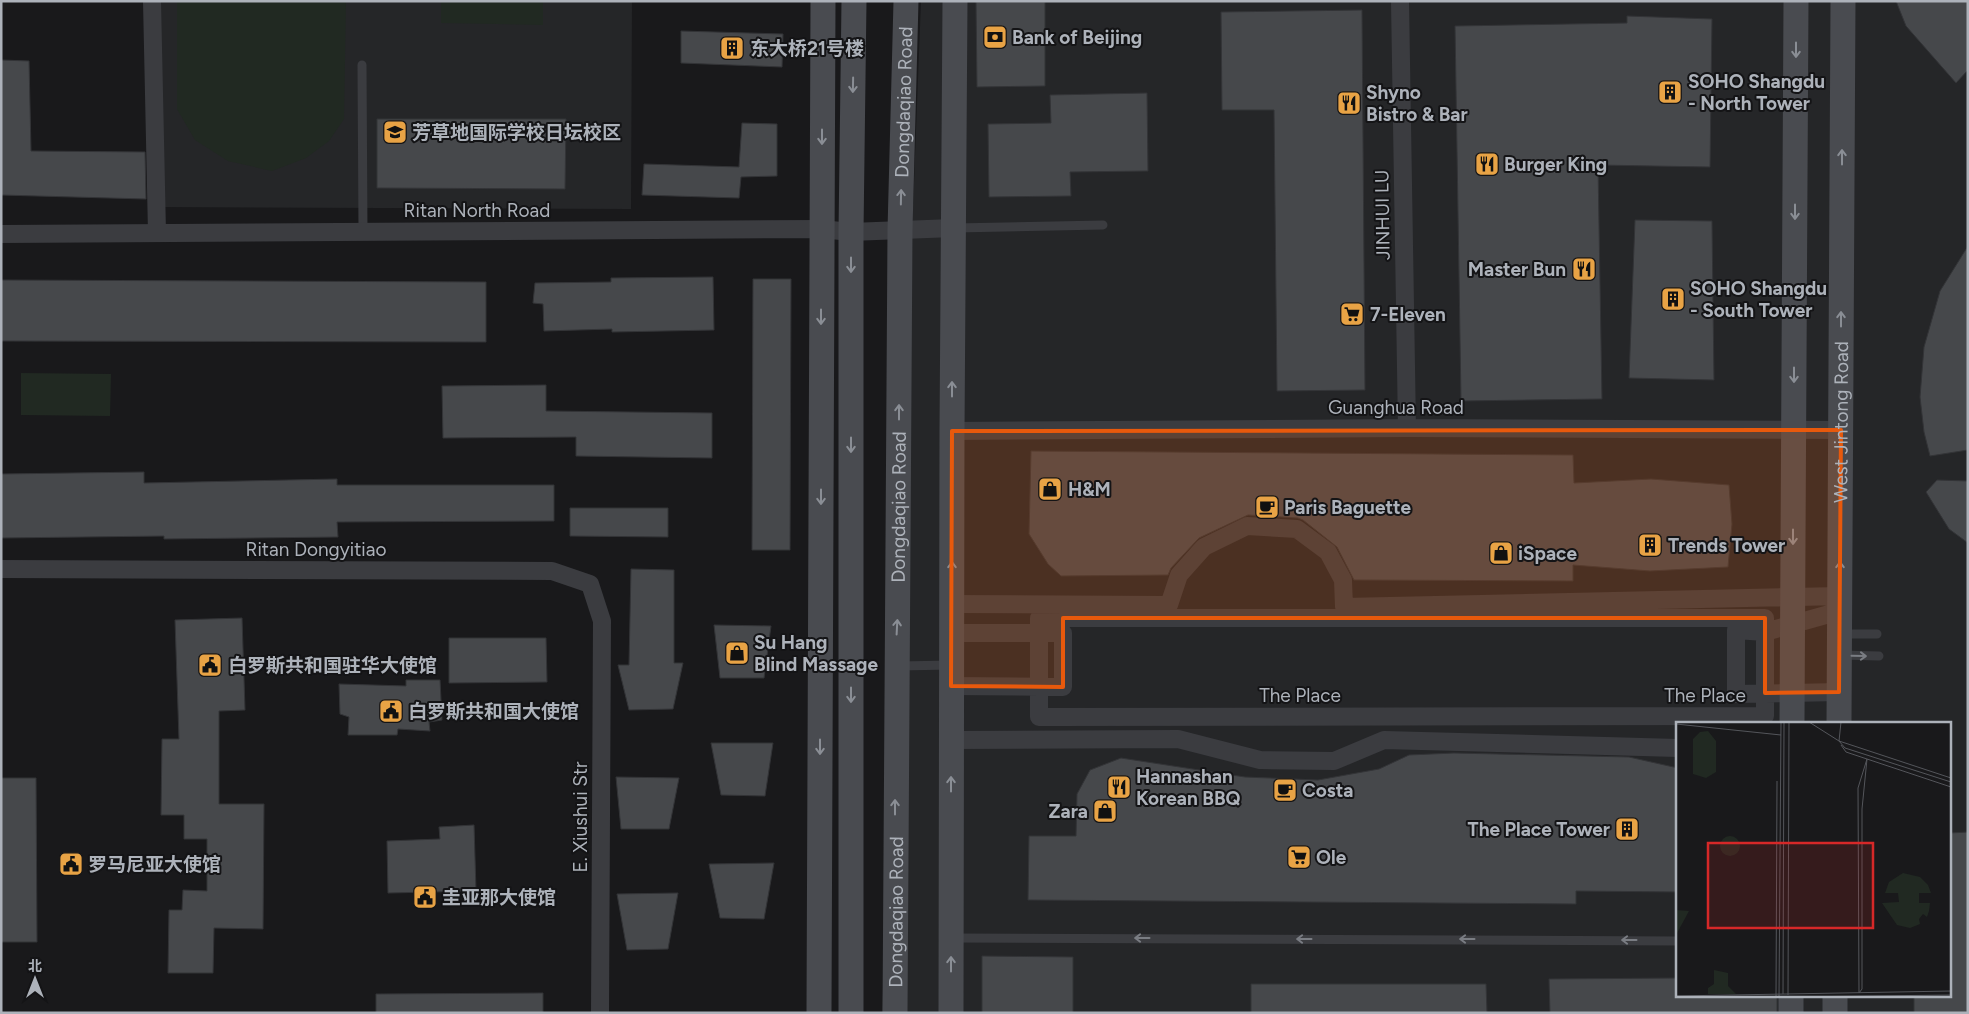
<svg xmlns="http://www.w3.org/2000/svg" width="1969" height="1014" viewBox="0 0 1969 1014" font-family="Figtree,'Noto Sans SC',sans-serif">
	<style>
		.built { fill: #252628; fill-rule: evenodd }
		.green { fill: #212922 }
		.building { fill: #46484b; stroke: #333437 }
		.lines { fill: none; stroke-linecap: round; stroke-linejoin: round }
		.lane { stroke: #3b3c40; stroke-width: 9 }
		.street { stroke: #3b3c40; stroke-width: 18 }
		.secondary { stroke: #494b50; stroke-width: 25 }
		.oneway { stroke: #8a8e95 }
		.oneway2 { stroke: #7a7d83 }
		.marked { fill: #e8590c; fill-opacity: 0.2; stroke: #e8590c; stroke-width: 4; stroke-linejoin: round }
		.labels { text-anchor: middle; stroke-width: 4; stroke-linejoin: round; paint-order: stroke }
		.poi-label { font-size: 19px; font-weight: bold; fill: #adb2ba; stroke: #141416; text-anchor: start }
		.street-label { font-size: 19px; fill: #adb2ba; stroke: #141416 }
		.inset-road { fill: none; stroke: #54565b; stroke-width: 1 }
		.view { fill: #d62828; fill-opacity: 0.15; stroke: #d62828; stroke-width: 2.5 }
		.inset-edge { fill: none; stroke: #adb2ba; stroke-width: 2.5 }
	</style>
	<rect width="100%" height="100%" fill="#19191b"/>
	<!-- built -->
	<path class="built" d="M 159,1 L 632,1 L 631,209 L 157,207 Z
		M 921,1 L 1968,1 L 1968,1013 L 882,1013 ZM 1678,723 L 1950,723 L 1950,995 L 1678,995 Z"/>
	<!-- green -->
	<path class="green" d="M 177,1 L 346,1 L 344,119 L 329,141 L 306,158 L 272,171 L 228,161 L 195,140 L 177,109 Z
		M 441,1 L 543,1 L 543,25 L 441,23 Z
		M 21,373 L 111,374 L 110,416 L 21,415 Z"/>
	<!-- building -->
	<path class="building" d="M 1896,1 L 1968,1 L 1968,70 L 1956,83 L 1906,26 Z
		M 976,2 L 1045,2 L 1045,86 L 977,87 Z
		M 1362,10 L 1365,390 L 1277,391 L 1274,110 L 1222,110 L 1221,12 Z
		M 1627,16 L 1712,19 L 1710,167 L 1598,165 L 1602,399 L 1461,401 L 1455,26 L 1627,23 Z
		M 681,31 L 783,34 L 782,67 L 681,63 Z
		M 1,60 L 29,61 L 31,151 L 145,152 L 146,199 L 1,195 Z
		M 1147,93 L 1148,171 L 1070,172 L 1071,196 L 989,197 L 988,124 L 1051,123 L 1050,95 Z
		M 377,119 L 566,119 L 565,189 L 377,188 Z
		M 742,123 L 777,124 L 777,176 L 741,177 L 739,198 L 642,195 L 644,164 L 739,167 Z
		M 1635,220 L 1712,221 L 1714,380 L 1629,378 Z
		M 1968,246 L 1968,450 L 1930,456 L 1924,432 L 1920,397 L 1924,347 L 1940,291 Z
		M 713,277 L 714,330 L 612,332 L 612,329 L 544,331 L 543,304 L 533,303 L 535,283 L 611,282 L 611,278 Z
		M 753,279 L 791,279 L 790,550 L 752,550 Z
		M 1,280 L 486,282 L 486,342 L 1,341 Z
		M 546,385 L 546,411 L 712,413 L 712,458 L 576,456 L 576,437 L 443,438 L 442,386 Z
		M 1031,451 L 1573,455 L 1574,483 L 1651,479 L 1729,485 L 1732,524 L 1728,567 L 1650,571 L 1573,565 L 1573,581 L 1354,580 L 1337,547 L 1303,520 L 1298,518 L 1248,515 L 1199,538 L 1171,568 L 1168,575 L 1061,576 L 1048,564 L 1029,534 Z
		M 144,472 L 144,483 L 337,479 L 337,485 L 554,485 L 554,521 L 337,522 L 338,537 L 164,539 L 164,536 L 1,538 L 1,474 Z
		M 1937,480 L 1968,481 L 1968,543 L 1949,529 L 1926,492 Z
		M 570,508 L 668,508 L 668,537 L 570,536 Z
		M 631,569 L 674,570 L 674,663 L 683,663 L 673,709 L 629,710 L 618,665 L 629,665 Z
		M 242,618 L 245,710 L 219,711 L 219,804 L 264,804 L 263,929 L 214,928 L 213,973 L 168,973 L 169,910 L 182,910 L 183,890 L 207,891 L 207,839 L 184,839 L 184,815 L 161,815 L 162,739 L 179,739 L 175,620 Z
		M 714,625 L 771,626 L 764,678 L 720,678 Z
		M 449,638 L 546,638 L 547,682 L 449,683 Z
		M 406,680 L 440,680 L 442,720 L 429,722 L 430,731 L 398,729 L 397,735 L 348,735 L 349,717 L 340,714 L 339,684 L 406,686 Z
		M 711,743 L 773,743 L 765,796 L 721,795 Z
		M 1454,753 L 1629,757 L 1678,768 L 1678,892 L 1576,891 L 1576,904 L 1028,900 L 1029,836 L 1076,836 L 1077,794 L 1090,770 L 1121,758 L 1245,777 L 1318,780 L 1379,769 L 1409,755 Z
		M 616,777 L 679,778 L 669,829 L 621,829 Z
		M 1,778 L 36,778 L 37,942 L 1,942 Z
		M 474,825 L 476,891 L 388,893 L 387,841 L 440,839 L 439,827 Z
		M 1968,832 L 1968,1013 L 1914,1013 L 1914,995 L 1950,995 L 1950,833 Z
		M 774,863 L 764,919 L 720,918 L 709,864 Z
		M 678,893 L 668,949 L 627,950 L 617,894 Z
		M 982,956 L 1073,957 L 1073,1013 L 982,1013 Z
		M 1678,978 L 1678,995 L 1777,995 L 1777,1013 L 1550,1013 L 1549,979 Z
		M 1251,984 L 1486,984 L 1487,1013 L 1251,1013 Z
		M 543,993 L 543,1013 L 376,1013 L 376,994 Z"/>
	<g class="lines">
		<!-- lane -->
		<path class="lane" d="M 362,65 L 363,232
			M 955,228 L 1103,225
			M 1840,634 L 1877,634
			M 1840,655 L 1879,656
			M 899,666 L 951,665
			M 953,938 L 1678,941"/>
		<!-- street -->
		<path class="street" d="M 152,1 L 157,233
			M 1400,1 L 1407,428
			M 1,234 L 821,229 L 851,232 L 953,228
			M 952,431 L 1407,428 L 1841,430
			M 1,569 L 552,571 L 590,584 L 602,621 L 600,1013
			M 951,604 L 1169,605 L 1179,575 L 1204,547 L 1247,526 L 1297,529 L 1328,552 L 1343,580 L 1344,607 L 1840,596
			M 1039,618 L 1765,618 L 1765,716 L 1039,717 Z
			M 951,633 L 1063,633 L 1063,687 L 951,686
			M 1839,692 L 1736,694 L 1736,630 L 1765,632 L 1840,611
			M 951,740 L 1178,739 L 1260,760 L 1334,761 L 1384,740 L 1678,748"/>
		<!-- secondary -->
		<g class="secondary">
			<path d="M 1792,723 L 1796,1"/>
			<path id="s1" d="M 1839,723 L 1843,1"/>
			<path d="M 819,1013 L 823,1"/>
			<path d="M 851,1013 L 851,232 L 854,1"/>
			<path id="s2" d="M 895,1013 L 900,230 L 906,1"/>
			<path d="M 951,1013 L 952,431 L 955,1"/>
			<path d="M 1791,1013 L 1791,995"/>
			<path d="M 1835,1013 L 1835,995"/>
		</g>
	</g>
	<!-- one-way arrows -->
	<defs><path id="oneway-shaft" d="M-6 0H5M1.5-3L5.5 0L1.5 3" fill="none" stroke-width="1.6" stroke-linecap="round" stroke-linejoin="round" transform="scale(1.25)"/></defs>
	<g class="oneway">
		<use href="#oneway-shaft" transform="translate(1796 50) rotate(90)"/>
		<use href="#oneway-shaft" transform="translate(853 85) rotate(91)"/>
		<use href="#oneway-shaft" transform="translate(822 137) rotate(90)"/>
		<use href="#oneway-shaft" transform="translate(1842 157) rotate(-90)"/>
		<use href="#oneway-shaft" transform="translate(901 197) rotate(-89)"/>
		<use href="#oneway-shaft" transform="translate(1795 212) rotate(90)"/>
		<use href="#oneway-shaft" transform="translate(851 265) rotate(90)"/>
		<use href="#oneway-shaft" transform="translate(821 317) rotate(90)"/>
		<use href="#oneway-shaft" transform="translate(1841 319) rotate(-90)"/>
		<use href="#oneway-shaft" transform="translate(1794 375) rotate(90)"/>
		<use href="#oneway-shaft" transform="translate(952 389) rotate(-90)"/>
		<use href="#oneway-shaft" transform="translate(899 412) rotate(-90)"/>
		<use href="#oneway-shaft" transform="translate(851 445) rotate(90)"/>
		<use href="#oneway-shaft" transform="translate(821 497) rotate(90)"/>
		<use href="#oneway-shaft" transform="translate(1793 537) rotate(90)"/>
		<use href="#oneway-shaft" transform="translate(952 569) rotate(-90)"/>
		<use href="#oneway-shaft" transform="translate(1840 569) rotate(-90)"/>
		<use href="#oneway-shaft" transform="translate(897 627) rotate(-87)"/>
		<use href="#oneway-shaft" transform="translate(851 695) rotate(90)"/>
		<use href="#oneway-shaft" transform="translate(820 747) rotate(90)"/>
		<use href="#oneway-shaft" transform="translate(951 784) rotate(-90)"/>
		<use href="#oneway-shaft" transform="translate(895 807) rotate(-90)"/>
		<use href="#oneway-shaft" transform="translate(951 964) rotate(-90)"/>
	</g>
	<g class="oneway2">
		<use href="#oneway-shaft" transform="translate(1859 656) rotate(1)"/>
		<use href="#oneway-shaft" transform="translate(1142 938) rotate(-180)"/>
		<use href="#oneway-shaft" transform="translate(1304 939) rotate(-180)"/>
		<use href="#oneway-shaft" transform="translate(1467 939) rotate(-180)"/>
		<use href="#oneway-shaft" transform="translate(1629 940) rotate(-180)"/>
	</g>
	<!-- marked area -->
	<path class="marked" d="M 1841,430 L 1839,692 L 1765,693 L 1765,618 L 1063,618 L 1063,687 L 951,686 L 952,431 Z"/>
	<!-- icons -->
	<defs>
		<g id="bank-square" transform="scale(1.25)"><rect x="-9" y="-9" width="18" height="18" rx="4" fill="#e8a345" stroke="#141416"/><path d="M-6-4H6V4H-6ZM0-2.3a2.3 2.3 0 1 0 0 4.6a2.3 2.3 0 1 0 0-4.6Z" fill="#111"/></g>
		<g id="building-square" transform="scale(1.25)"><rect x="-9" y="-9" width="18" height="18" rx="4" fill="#e8a345" stroke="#141416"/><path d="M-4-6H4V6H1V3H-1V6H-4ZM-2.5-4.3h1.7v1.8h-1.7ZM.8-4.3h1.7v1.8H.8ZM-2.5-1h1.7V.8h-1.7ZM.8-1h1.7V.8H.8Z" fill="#111"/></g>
		<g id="restaurant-square" transform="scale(1.25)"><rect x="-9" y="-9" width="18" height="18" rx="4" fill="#e8a345" stroke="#141416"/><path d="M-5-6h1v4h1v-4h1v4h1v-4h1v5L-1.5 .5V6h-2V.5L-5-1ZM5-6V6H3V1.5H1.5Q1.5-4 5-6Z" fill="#111"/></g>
		<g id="school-square" transform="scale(1.25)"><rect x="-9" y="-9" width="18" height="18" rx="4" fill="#e8a345" stroke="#141416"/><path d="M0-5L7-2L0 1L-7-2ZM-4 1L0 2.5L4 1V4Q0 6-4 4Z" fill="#111"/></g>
		<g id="supermarket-square" transform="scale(1.25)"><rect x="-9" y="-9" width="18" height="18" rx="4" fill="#e8a345" stroke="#141416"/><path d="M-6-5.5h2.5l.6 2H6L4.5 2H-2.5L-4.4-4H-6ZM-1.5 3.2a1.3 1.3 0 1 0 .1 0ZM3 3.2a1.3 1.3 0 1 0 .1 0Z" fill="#111"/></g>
		<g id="shop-square" transform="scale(1.25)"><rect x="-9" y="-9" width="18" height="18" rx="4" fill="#e8a345" stroke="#141416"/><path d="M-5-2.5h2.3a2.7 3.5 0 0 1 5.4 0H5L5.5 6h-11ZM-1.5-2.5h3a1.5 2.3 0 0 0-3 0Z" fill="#111"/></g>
		<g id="cafe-square" transform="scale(1.25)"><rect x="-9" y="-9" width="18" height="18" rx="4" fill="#e8a345" stroke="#141416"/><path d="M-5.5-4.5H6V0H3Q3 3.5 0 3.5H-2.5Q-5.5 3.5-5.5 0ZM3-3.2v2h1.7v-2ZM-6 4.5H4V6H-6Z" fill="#111"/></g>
		<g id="civic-square" transform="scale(1.25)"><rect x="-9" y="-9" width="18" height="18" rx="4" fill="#e8a345" stroke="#141416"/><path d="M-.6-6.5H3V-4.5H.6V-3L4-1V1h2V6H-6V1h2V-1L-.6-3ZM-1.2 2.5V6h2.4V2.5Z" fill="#111"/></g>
	</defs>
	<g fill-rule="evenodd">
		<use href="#bank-square" x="995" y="37"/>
		<use href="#building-square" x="732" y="48"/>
		<use href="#building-square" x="1670" y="92"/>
		<use href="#restaurant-square" x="1349" y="103"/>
		<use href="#school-square" x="395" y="132"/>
		<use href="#restaurant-square" x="1487" y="164"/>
		<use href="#restaurant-square" x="1584" y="269"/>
		<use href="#building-square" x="1673" y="299"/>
		<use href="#supermarket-square" x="1352" y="314"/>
		<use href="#shop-square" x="1050" y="489"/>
		<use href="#cafe-square" x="1267" y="507"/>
		<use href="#building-square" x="1650" y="545"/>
		<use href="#shop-square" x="1501" y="553"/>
		<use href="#shop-square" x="737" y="653"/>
		<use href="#civic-square" x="210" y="665"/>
		<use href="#civic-square" x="391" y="711"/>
		<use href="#restaurant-square" x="1119" y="787"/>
		<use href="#cafe-square" x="1285" y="790"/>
		<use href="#shop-square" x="1105" y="811"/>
		<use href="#building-square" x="1627" y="829"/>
		<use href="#supermarket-square" x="1299" y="857"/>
		<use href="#civic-square" x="71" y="864"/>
		<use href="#civic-square" x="425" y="897"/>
	</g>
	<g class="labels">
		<!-- poi labels -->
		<g class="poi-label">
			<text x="1012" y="44">Bank of Beijing</text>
			<text x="750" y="55">东大桥21号楼</text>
			<text x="1688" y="88">SOHO Shangdu<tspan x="1688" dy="22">- North Tower</tspan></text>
			<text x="1366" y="99">Shyno<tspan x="1366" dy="22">Bistro &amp; Bar</tspan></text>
			<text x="412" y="139">芳草地国际学校日坛校区</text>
			<text x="1504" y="171">Burger King</text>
			<text x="1566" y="276" text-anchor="end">Master Bun</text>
			<text x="1690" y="295">SOHO Shangdu<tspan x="1690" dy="22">- South Tower</tspan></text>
			<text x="1370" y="321">7-Eleven</text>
			<text x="1068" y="496">H&amp;M</text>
			<text x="1284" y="514">Paris Baguette</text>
			<text x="1668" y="552">Trends Tower</text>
			<text x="1518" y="560">iSpace</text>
			<text x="754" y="649">Su Hang<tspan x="754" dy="22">Blind Massage</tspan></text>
			<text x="228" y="672">白罗斯共和国驻华大使馆</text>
			<text x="408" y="718">白罗斯共和国大使馆</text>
			<text x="1136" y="783">Hannashan<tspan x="1136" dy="22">Korean BBQ</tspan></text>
			<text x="1302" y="797">Costa</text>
			<text x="1088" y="818" text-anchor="end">Zara</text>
			<text x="1610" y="836" text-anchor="end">The Place Tower</text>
			<text x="1316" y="864">Ole</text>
			<text x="88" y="871">罗马尼亚大使馆</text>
			<text x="442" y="904">圭亚那大使馆</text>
		</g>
		<!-- street labels -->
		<g class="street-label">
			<text dy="7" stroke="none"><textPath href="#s2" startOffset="911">Dongdaqiao Road</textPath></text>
			<text x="477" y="217">Ritan North Road</text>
			<text transform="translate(1382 215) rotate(-91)" y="7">JINHUI LU</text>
			<text x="1396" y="414">Guanghua Road</text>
			<text dy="7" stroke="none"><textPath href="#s1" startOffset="301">West Jintong Road</textPath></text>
			<text dy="7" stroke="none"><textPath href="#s2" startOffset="506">Dongdaqiao Road</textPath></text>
			<text x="316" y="556">Ritan Dongyitiao</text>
			<text x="1300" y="702">The Place</text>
			<text x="1705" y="702">The Place</text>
			<text transform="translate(580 817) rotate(-90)" y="7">E. Xiushui Str</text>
			<text dy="7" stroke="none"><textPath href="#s2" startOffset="101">Dongdaqiao Road</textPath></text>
		</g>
	</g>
	<!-- overview -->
	<g transform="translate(1676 722)">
		<rect width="275" height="275" fill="#19191b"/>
		<path d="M 32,9 L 40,19 L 40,50 L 30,56 L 17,52 L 17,17 L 24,10 ZM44 124a10 10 0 1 1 20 0a10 10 0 1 1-20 0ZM 227,151 L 244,155 L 252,163 L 255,171 L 243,171 L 243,181 L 254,181 L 253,189 L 251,195 L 247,192 L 243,197 L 244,202 L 234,206 L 221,203 L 206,181 L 223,180 L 222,171 L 209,171 L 213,160 ZM 0,188 L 13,189 L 0,213 ZM 38,248 L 52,251 L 52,264 L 60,272 L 32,272 L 32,266 L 38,262 Z" fill="#212922"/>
		<path class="inset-road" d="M 133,0 L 163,19 L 275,56M 165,0 L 163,19 L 169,26 L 275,60M 0,2 L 105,13M 165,23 L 170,30 L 275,65M 183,271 L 186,267 L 186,87 L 191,37M 183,271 L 182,66 L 191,37M 107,272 L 108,0M 112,273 L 113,0M 0,274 L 275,269M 100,275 L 101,59M 103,275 L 105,0M 112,275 L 275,273"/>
		<path class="view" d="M 32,121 L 197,121 L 197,206 L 32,206 Z"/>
		<rect width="275" height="275" class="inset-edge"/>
	</g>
	<!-- border -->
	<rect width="1969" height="1014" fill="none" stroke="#adb2ba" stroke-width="5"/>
	<!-- north arrow -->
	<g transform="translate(35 979)" stroke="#141416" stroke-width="4" paint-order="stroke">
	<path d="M0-4L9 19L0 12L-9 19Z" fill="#adb2ba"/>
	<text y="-8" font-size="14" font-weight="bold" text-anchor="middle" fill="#adb2ba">北</text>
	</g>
</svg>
